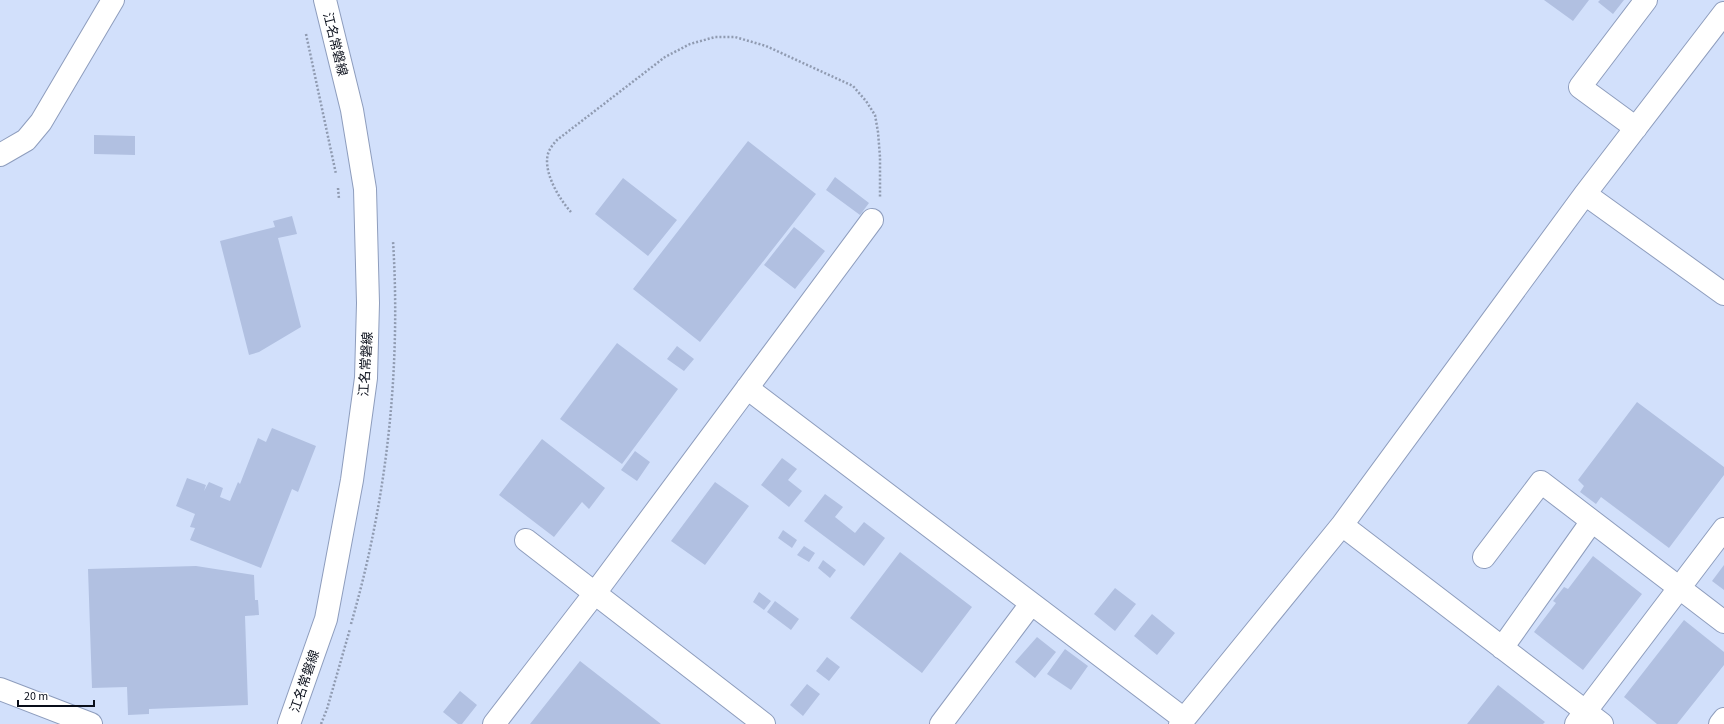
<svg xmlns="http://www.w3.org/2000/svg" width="1724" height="724" viewBox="0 0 1724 724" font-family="'Source Sans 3','Noto Sans JP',sans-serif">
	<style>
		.building { fill: #b1c0e1 }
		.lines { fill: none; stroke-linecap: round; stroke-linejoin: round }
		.minor-casing { stroke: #8e9dbd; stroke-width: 24 }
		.major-casing { stroke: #8e9dbd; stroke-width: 24 }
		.path { stroke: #909bb1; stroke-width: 2.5; stroke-dasharray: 2 2; stroke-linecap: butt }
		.minor { stroke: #fff; stroke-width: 22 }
		.major { stroke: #fff; stroke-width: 22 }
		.labels { text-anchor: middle; stroke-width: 3; stroke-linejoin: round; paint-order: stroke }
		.street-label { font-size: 13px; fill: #090e1a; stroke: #fff }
	</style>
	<rect width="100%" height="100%" fill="#d2e0fb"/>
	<!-- building -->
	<path class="building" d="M 1544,0 L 1589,0 L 1573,21 Z
		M 1600,0 L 1624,0 L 1613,14 L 1598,2 Z
		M 94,135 L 135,136 L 135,155 L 94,154 Z
		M 748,141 L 816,194 L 700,342 L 633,289 Z
		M 835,177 L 869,203 L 860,215 L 826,190 Z
		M 623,178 L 677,220 L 648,256 L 595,214 Z
		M 292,216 L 297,234 L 278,238 L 301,327 L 259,352 L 249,355 L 220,241 L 275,227 L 273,221 Z
		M 794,227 L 825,251 L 795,289 L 764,265 Z
		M 617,343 L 678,389 L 622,464 L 560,419 Z
		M 677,346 L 694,359 L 684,371 L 667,359 Z
		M 1637,402 L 1724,467 L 1724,475 L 1669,548 L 1601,497 L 1596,504 L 1580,492 L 1584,486 L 1578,480 Z
		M 272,428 L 316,446 L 298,492 L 292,489 L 261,568 L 190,540 L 195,528 L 190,527 L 195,514 L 176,506 L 187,478 L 206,485 L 204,491 L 209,482 L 223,488 L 220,497 L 230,501 L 238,482 L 240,484 L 258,438 L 266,442 Z
		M 542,439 L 605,488 L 589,509 L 582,502 L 554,537 L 499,495 Z
		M 635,451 L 650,462 L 637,481 L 621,470 Z
		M 782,458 L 797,469 L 788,480 L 802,491 L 789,507 L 761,485 Z
		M 715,482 L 749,506 L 705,565 L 671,541 Z
		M 825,494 L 843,507 L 835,517 L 855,533 L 864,522 L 885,538 L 864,566 L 804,521 Z
		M 783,530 L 797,540 L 792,548 L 778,538 Z
		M 804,546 L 815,553 L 809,562 L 797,555 Z
		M 900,552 L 972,607 L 922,673 L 850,618 Z
		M 1593,556 L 1642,594 L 1583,670 L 1534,632 L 1556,603 L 1553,601 L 1564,587 L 1568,589 Z
		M 823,560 L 836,570 L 830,578 L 818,568 Z
		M 1724,565 L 1724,590 L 1712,581 Z
		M 196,566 L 254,575 L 255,600 L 258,600 L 259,615 L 245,616 L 248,705 L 149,709 L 149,714 L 128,715 L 127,687 L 92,688 L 88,569 Z
		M 1115,588 L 1136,604 L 1115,631 L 1094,614 Z
		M 759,592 L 771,601 L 764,610 L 753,602 Z
		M 775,601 L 799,619 L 791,630 L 767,612 Z
		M 1152,614 L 1175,633 L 1157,655 L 1134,636 Z
		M 1684,620 L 1724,652 L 1724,665 L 1677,724 L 1657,724 L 1624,697 Z
		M 1037,637 L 1056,652 L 1035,678 L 1015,662 Z
		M 1065,649 L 1088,666 L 1071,690 L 1047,674 Z
		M 827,657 L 840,667 L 829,681 L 816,671 Z
		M 580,661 L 661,724 L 530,724 Z
		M 807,684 L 820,694 L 803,716 L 790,705 Z
		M 1498,685 L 1545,722 L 1543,724 L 1467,724 Z
		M 460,691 L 477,705 L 462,724 L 458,724 L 443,712 Z"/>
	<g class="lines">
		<!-- minor casing -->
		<g class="minor-casing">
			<path id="minor" d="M 1636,128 L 1580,87 L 1646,0
				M 0,155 L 26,140 L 41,122 L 113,0
				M 1585,194 L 1724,294
				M 747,388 L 1184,719
				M 1342,525 L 1602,724
				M 526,540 L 764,724
				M 1484,557 L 1541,482 L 1724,622
				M 1502,648 L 1592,521
				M 0,689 L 91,724
				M 494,724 L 595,593 L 872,220
				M 941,724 L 1031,604
				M 1180,724 L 1342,525 L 1585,194 L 1724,13
				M 1576,724 L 1724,529
				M 1720,724 L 1724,719"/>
		</g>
		<!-- major casing -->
		<g class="major-casing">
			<path id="major" d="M 289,724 L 326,619 L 352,480 L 366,378 L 368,303 L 365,189 L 352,110 L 325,0"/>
		</g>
		<!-- path -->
		<path class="path" d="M 306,34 L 336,174
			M 338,188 L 339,199
			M 571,212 C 559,199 541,169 549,151 C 551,147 554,143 557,140 L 665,57 L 690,44 L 715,37 L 735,37 L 766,46 L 853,86 L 866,101 L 875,115 L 878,132 L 880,157 L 880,197
			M 351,624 C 387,500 401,370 393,241
			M 321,724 L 327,709 L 350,629"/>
		<!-- minor -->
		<use href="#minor" class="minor"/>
		<!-- major -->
		<use href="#major" class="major"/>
	</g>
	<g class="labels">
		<!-- street labels -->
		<g class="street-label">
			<text transform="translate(336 44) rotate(76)" y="5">江名常磐線</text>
			<text transform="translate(365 364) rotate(-86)" y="5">江名常磐線</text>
			<text transform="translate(304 681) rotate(-71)" y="5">江名常磐線</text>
		</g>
	</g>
	<!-- scale -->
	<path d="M18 700v6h76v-6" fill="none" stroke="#090e1a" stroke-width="2"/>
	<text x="24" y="700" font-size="12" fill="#090e1a" stroke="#ffffff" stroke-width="3" paint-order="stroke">20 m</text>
</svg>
